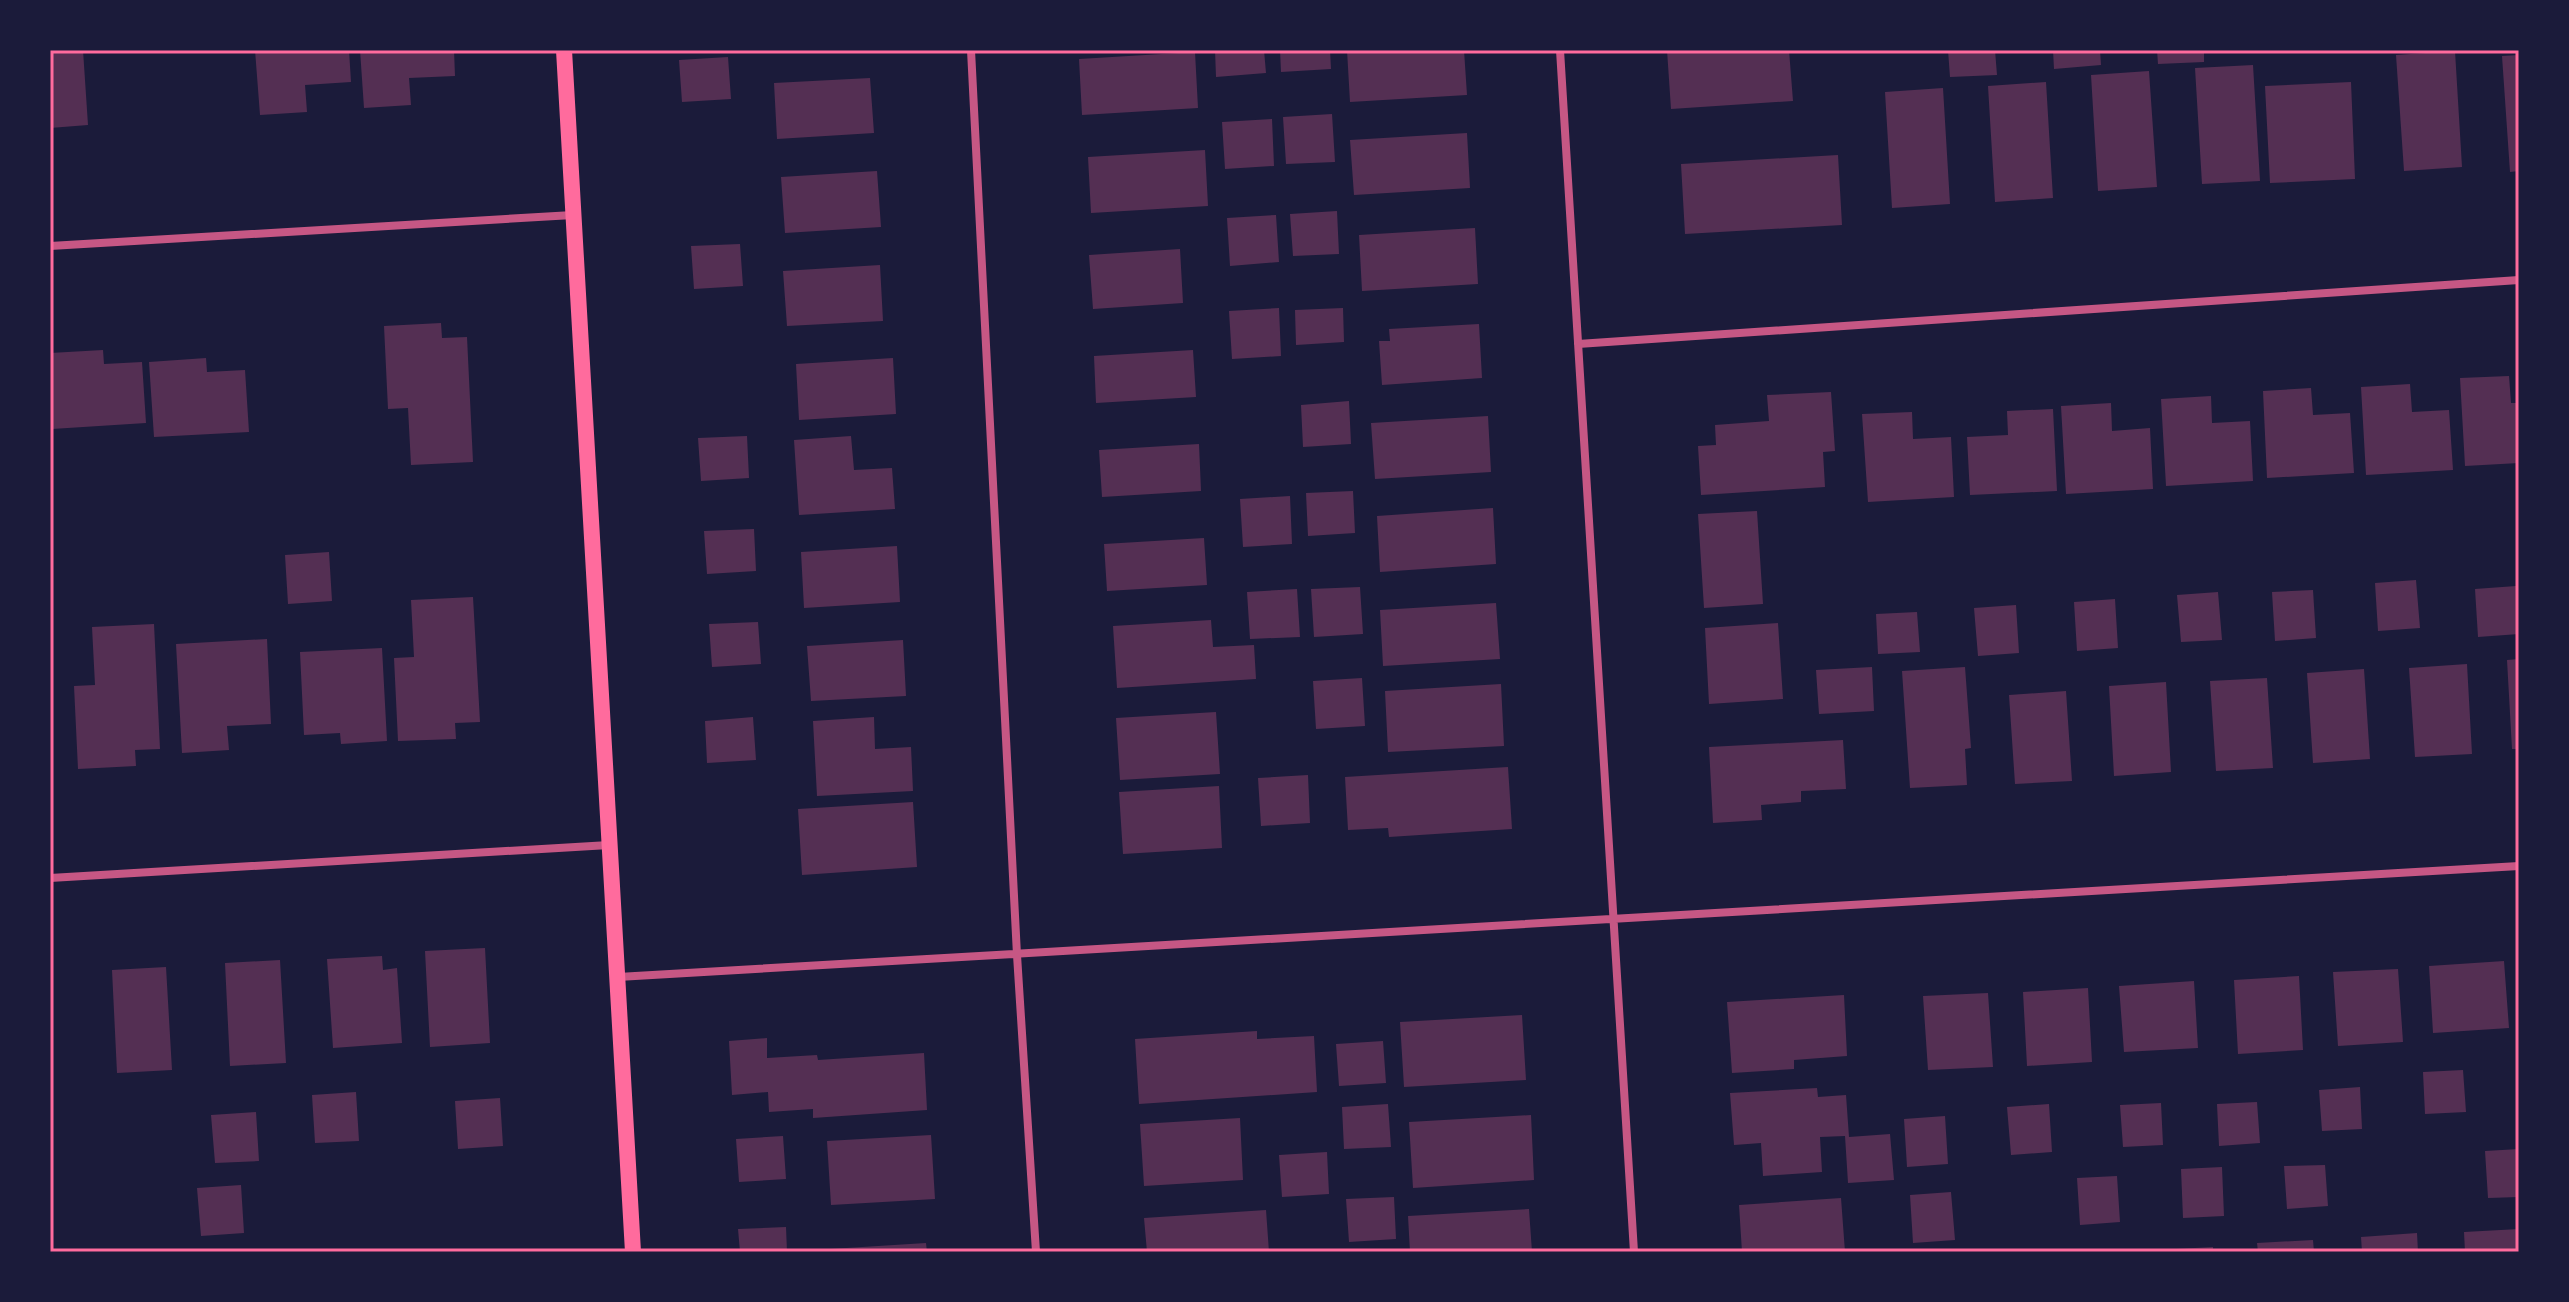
<svg xmlns="http://www.w3.org/2000/svg" width="2569" height="1302" viewBox="0 0 2569 1302" font-family="Raleway,sans-serif">
	<style>
		.building { fill: #542f53 }
		.lines { fill: none; stroke-linecap: round; stroke-linejoin: round }
		.minor { stroke: #c65784; stroke-width: 8 }
		.secondary { stroke: #ff6b9d; stroke-width: 16 }
		.neatline { fill: none; stroke: #ff6b9d; stroke-width: 3 }
	</style>
	<rect width="100%" height="100%" fill="#1b1b3a"/>
	<!-- building -->
	<path class="building" d="M 50,50 L 83,50 L 88,125 L 50,128 Z
		M 255,50 L 349,50 L 351,82 L 305,85 L 307,112 L 260,115 Z
		M 360,50 L 454,50 L 455,76 L 409,78 L 411,105 L 364,108 Z
		M 1215,50 L 1264,50 L 1266,73 L 1216,77 Z
		M 1280,50 L 1330,50 L 1331,69 L 1281,72 Z
		M 1347,50 L 1464,50 L 1467,95 L 1350,102 Z
		M 1667,50 L 1789,50 L 1793,101 L 1671,109 Z
		M 1948,50 L 1995,50 L 1997,75 L 1950,77 Z
		M 2053,50 L 2100,50 L 2101,65 L 2054,69 Z
		M 2157,50 L 2204,50 L 2204,62 L 2158,64 Z
		M 2455,51 L 2462,167 L 2404,171 L 2396,55 Z
		M 1195,52 L 1198,108 L 1082,115 L 1079,59 Z
		M 2519,55 L 2519,171 L 2510,172 L 2502,56 Z
		M 728,57 L 731,99 L 682,102 L 679,60 Z
		M 2253,65 L 2260,181 L 2202,184 L 2195,68 Z
		M 2149,71 L 2157,187 L 2098,191 L 2091,75 Z
		M 870,78 L 874,133 L 777,139 L 774,83 Z
		M 2046,82 L 2053,198 L 1995,202 L 1988,86 Z
		M 2351,82 L 2355,179 L 2270,183 L 2265,86 Z
		M 1943,88 L 1950,204 L 1892,208 L 1885,92 Z
		M 1332,114 L 1335,162 L 1286,164 L 1283,117 Z
		M 1272,119 L 1274,166 L 1225,169 L 1222,122 Z
		M 1467,133 L 1470,188 L 1354,195 L 1350,140 Z
		M 1205,150 L 1208,206 L 1091,213 L 1088,157 Z
		M 1838,155 L 1842,225 L 1685,234 L 1681,164 Z
		M 877,171 L 881,227 L 785,233 L 781,177 Z
		M 1337,211 L 1339,254 L 1293,256 L 1290,214 Z
		M 1276,215 L 1279,262 L 1230,266 L 1227,218 Z
		M 1475,228 L 1478,284 L 1362,291 L 1359,235 Z
		M 740,244 L 743,286 L 694,289 L 691,246 Z
		M 1180,249 L 1183,303 L 1093,309 L 1089,255 Z
		M 880,265 L 883,321 L 787,326 L 783,271 Z
		M 1279,308 L 1281,356 L 1232,359 L 1229,311 Z
		M 1343,308 L 1344,342 L 1296,345 L 1295,310 Z
		M 441,323 L 442,338 L 467,337 L 473,462 L 411,465 L 408,408 L 388,409 L 384,326 Z
		M 1479,324 L 1482,378 L 1382,385 L 1379,341 L 1390,341 L 1389,329 Z
		M 103,350 L 104,364 L 142,362 L 146,423 L 52,429 L 50,353 Z
		M 1193,350 L 1196,397 L 1096,403 L 1094,356 Z
		M 206,358 L 207,372 L 245,370 L 249,432 L 154,437 L 149,362 Z
		M 893,358 L 896,414 L 799,420 L 796,364 Z
		M 2509,376 L 2511,403 L 2519,403 L 2519,463 L 2465,466 L 2460,378 Z
		M 2410,384 L 2412,412 L 2449,410 L 2453,470 L 2366,475 L 2361,387 Z
		M 2311,388 L 2313,415 L 2350,413 L 2354,473 L 2267,478 L 2263,391 Z
		M 1831,392 L 1835,451 L 1823,452 L 1825,487 L 1701,495 L 1698,446 L 1716,445 L 1715,425 L 1769,421 L 1767,395 Z
		M 2211,396 L 2212,423 L 2250,421 L 2253,481 L 2166,486 L 2161,399 Z
		M 1349,401 L 1351,444 L 1303,447 L 1301,405 Z
		M 2111,403 L 2112,431 L 2150,428 L 2153,489 L 2066,494 L 2061,406 Z
		M 2053,409 L 2057,491 L 1970,495 L 1967,437 L 2008,435 L 2007,411 Z
		M 1912,412 L 1913,439 L 1951,437 L 1954,497 L 1868,502 L 1862,414 Z
		M 1488,416 L 1491,472 L 1375,479 L 1371,423 Z
		M 747,436 L 749,478 L 701,481 L 698,438 Z
		M 851,436 L 854,470 L 892,468 L 895,509 L 799,515 L 794,440 Z
		M 1199,444 L 1201,491 L 1102,497 L 1099,450 Z
		M 1353,491 L 1355,533 L 1308,536 L 1306,493 Z
		M 1290,496 L 1292,544 L 1243,547 L 1240,499 Z
		M 1493,508 L 1496,564 L 1380,572 L 1377,516 Z
		M 1757,511 L 1763,604 L 1704,608 L 1698,514 Z
		M 754,529 L 756,571 L 707,574 L 704,531 Z
		M 1204,538 L 1207,585 L 1107,591 L 1104,544 Z
		M 897,546 L 900,602 L 804,608 L 801,552 Z
		M 329,552 L 332,601 L 288,604 L 285,555 Z
		M 2416,580 L 2420,628 L 2378,631 L 2375,583 Z
		M 2516,586 L 2519,634 L 2478,637 L 2475,589 Z
		M 1360,587 L 1363,634 L 1314,637 L 1311,589 Z
		M 1297,589 L 1300,637 L 1250,639 L 1247,592 Z
		M 2313,590 L 2316,638 L 2275,641 L 2272,592 Z
		M 2218,592 L 2222,640 L 2181,642 L 2177,595 Z
		M 473,597 L 480,722 L 455,723 L 456,739 L 398,741 L 394,658 L 414,657 L 411,600 Z
		M 2115,599 L 2118,648 L 2077,651 L 2074,602 Z
		M 1496,603 L 1500,659 L 1383,666 L 1380,610 Z
		M 2016,605 L 2019,653 L 1978,656 L 1974,608 Z
		M 1917,612 L 1920,652 L 1878,654 L 1876,614 Z
		M 1211,620 L 1213,647 L 1254,645 L 1256,679 L 1117,688 L 1113,626 Z
		M 758,622 L 761,664 L 712,667 L 709,624 Z
		M 1778,623 L 1783,699 L 1709,704 L 1705,628 Z
		M 154,624 L 160,749 L 135,750 L 136,766 L 78,769 L 74,686 L 95,685 L 92,627 Z
		M 267,639 L 271,724 L 227,726 L 229,750 L 182,753 L 176,644 Z
		M 903,640 L 906,696 L 811,701 L 807,646 Z
		M 382,648 L 387,741 L 341,744 L 340,733 L 304,735 L 300,652 Z
		M 2519,659 L 2519,749 L 2512,749 L 2507,660 Z
		M 2467,664 L 2472,754 L 2415,757 L 2409,668 Z
		M 1872,667 L 1874,711 L 1819,714 L 1816,670 Z
		M 1965,667 L 1971,748 L 1965,749 L 1967,785 L 1910,788 L 1902,671 Z
		M 2364,669 L 2370,759 L 2313,763 L 2307,673 Z
		M 1362,678 L 1365,726 L 1316,729 L 1313,681 Z
		M 2267,678 L 2273,768 L 2216,771 L 2210,681 Z
		M 2166,682 L 2171,772 L 2114,776 L 2109,686 Z
		M 1501,684 L 1504,746 L 1388,752 L 1385,691 Z
		M 2066,691 L 2072,781 L 2015,784 L 2009,695 Z
		M 1216,712 L 1220,774 L 1120,780 L 1116,718 Z
		M 753,717 L 756,760 L 707,763 L 705,721 Z
		M 874,717 L 875,749 L 911,747 L 913,791 L 817,796 L 813,721 Z
		M 1843,740 L 1846,789 L 1801,791 L 1801,802 L 1761,805 L 1762,820 L 1713,823 L 1709,747 Z
		M 1508,767 L 1512,829 L 1389,837 L 1388,828 L 1348,830 L 1345,777 Z
		M 1308,775 L 1310,823 L 1261,826 L 1258,778 Z
		M 1219,786 L 1222,848 L 1123,854 L 1119,792 Z
		M 913,802 L 917,867 L 802,875 L 798,809 Z
		M 485,948 L 490,1043 L 430,1047 L 425,951 Z
		M 382,956 L 383,970 L 397,968 L 402,1043 L 333,1048 L 327,959 Z
		M 280,960 L 286,1063 L 230,1066 L 225,963 Z
		M 2504,961 L 2509,1028 L 2433,1033 L 2429,966 Z
		M 166,967 L 172,1070 L 117,1073 L 112,970 Z
		M 2398,969 L 2403,1042 L 2338,1046 L 2333,972 Z
		M 2299,976 L 2303,1050 L 2238,1054 L 2234,980 Z
		M 2194,981 L 2198,1048 L 2124,1052 L 2119,986 Z
		M 2088,988 L 2092,1062 L 2027,1066 L 2023,992 Z
		M 1988,993 L 1993,1067 L 1928,1070 L 1923,996 Z
		M 1844,995 L 1847,1056 L 1794,1060 L 1794,1069 L 1732,1073 L 1727,1002 Z
		M 1522,1015 L 1526,1080 L 1404,1087 L 1400,1022 Z
		M 1257,1031 L 1257,1039 L 1314,1036 L 1317,1092 L 1139,1104 L 1135,1039 Z
		M 767,1038 L 767,1058 L 817,1055 L 818,1060 L 924,1053 L 927,1110 L 813,1118 L 813,1109 L 769,1112 L 768,1092 L 732,1095 L 729,1041 Z
		M 1383,1041 L 1386,1083 L 1339,1086 L 1336,1044 Z
		M 2463,1070 L 2466,1112 L 2425,1114 L 2423,1072 Z
		M 2360,1087 L 2362,1129 L 2322,1131 L 2319,1090 Z
		M 1817,1088 L 1818,1097 L 1846,1095 L 1849,1137 L 1890,1134 L 1894,1180 L 1848,1183 L 1845,1136 L 1820,1137 L 1822,1172 L 1763,1176 L 1761,1143 L 1734,1145 L 1730,1093 Z
		M 356,1092 L 359,1141 L 315,1143 L 312,1095 Z
		M 500,1098 L 503,1146 L 458,1149 L 455,1101 Z
		M 2257,1102 L 2260,1143 L 2219,1146 L 2217,1104 Z
		M 2161,1103 L 2163,1145 L 2123,1147 L 2120,1105 Z
		M 1388,1104 L 1391,1147 L 1344,1149 L 1342,1107 Z
		M 2049,1104 L 2052,1152 L 2011,1155 L 2007,1107 Z
		M 256,1112 L 259,1161 L 215,1163 L 211,1115 Z
		M 1531,1115 L 1534,1180 L 1413,1188 L 1409,1122 Z
		M 1945,1116 L 1948,1164 L 1907,1167 L 1904,1119 Z
		M 1240,1118 L 1243,1180 L 1144,1186 L 1140,1124 Z
		M 931,1135 L 935,1199 L 831,1205 L 827,1141 Z
		M 783,1136 L 786,1179 L 739,1182 L 736,1139 Z
		M 2519,1149 L 2519,1197 L 2488,1198 L 2485,1151 Z
		M 1327,1152 L 1329,1194 L 1282,1197 L 1279,1155 Z
		M 2325,1165 L 2328,1206 L 2287,1209 L 2284,1166 Z
		M 2222,1167 L 2224,1216 L 2183,1218 L 2181,1169 Z
		M 2117,1176 L 2120,1222 L 2080,1225 L 2077,1178 Z
		M 241,1185 L 244,1233 L 201,1236 L 197,1188 Z
		M 1951,1192 L 1955,1240 L 1913,1243 L 1910,1195 Z
		M 1394,1197 L 1396,1239 L 1349,1242 L 1346,1199 Z
		M 1841,1198 L 1845,1252 L 1742,1252 L 1739,1205 Z
		M 1529,1209 L 1532,1252 L 1410,1252 L 1408,1216 Z
		M 1266,1210 L 1269,1252 L 1147,1252 L 1144,1218 Z
		M 786,1227 L 787,1252 L 740,1252 L 738,1229 Z
		M 2519,1229 L 2519,1252 L 2465,1252 L 2464,1232 Z
		M 2417,1233 L 2418,1252 L 2362,1252 L 2361,1237 Z
		M 2313,1240 L 2314,1252 L 2258,1252 L 2257,1243 Z
		M 926,1243 L 927,1252 L 831,1252 L 830,1249 Z
		M 2213,1247 L 2213,1252 L 2158,1252 L 2158,1250 Z"/>
	<g class="lines">
		<!-- minor -->
		<path class="minor" d="M 971,50 L 1017,955 L 1036,1252
			M 1560,50 L 1634,1252
			M 50,246 L 573,215
			M 1578,344 L 2519,280
			M 50,878 L 609,845
			M 618,977 L 2519,866"/>
		<!-- secondary -->
		<path class="secondary" d="M 564,50 L 633,1252"/>
	</g>
	<!-- border -->
	<rect width="2569" height="1302" fill="none" stroke="#1b1b3a" stroke-width="104"/>
	<rect x="52" y="52" width="2465" height="1198" class="neatline"/>
</svg>
